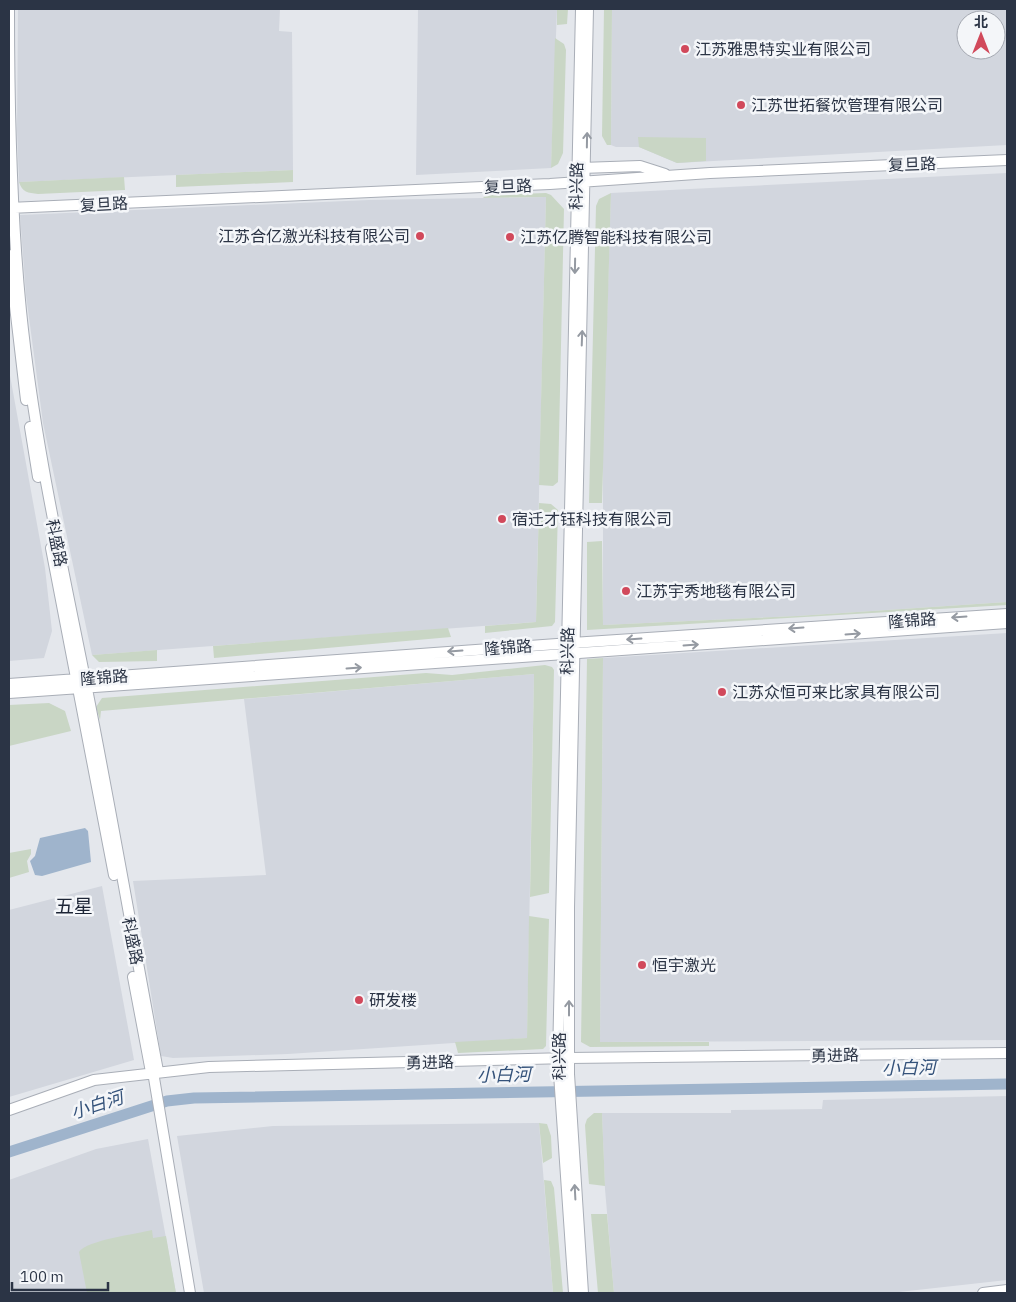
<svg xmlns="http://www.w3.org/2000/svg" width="1016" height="1302" viewBox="0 0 1016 1302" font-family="'IBM Plex Sans','Noto Sans SC',sans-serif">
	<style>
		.built { fill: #d2d6de; fill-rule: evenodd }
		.green { fill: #c9d6c5 }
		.water { fill: #9fb4cc }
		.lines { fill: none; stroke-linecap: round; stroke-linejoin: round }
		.river { stroke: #9fb4cc; stroke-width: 11 }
		.secondary-casing { stroke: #a9aeb7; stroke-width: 12 }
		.secondary { stroke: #fff; stroke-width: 10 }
		.oneway { stroke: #959aa2 }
		.poi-dot { fill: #d1495b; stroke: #f4f6f9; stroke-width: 2 }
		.labels { text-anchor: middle; stroke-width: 5; stroke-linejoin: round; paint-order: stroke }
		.poi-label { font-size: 16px; fill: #2b3445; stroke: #f4f6f9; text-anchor: start }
		.street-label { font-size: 16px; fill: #2b3445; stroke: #f4f6f9 }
		.water-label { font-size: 18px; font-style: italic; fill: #34527a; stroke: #f4f6f9 }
		.quarter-label { font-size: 19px; fill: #1d2536; stroke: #f4f6f9 }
	</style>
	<rect width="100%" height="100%" fill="#e4e7ec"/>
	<!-- built -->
	<path class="built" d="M 18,9 L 280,9 L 279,31 L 292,32 L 293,170 L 19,182 L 17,130 Z
		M 418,9 L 557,9 L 551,168 L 416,175 Z
		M 612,9 L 1007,9 L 1007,145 L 677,163 L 639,147 L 616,147 L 611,145 ZM 966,20 L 996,20 L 996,50 L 966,50 Z
		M 1007,173 L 1007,602 L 797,616 L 603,625 L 603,445 L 611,193 Z
		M 546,197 L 536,622 L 92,655 L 43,423 L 26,295 L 20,215 L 369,200 Z
		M 9,370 L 45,568 L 52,631 L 44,658 L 9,661 Z
		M 1007,633 L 1007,1040 L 600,1042 L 603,658 Z
		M 534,674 L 527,1038 L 288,1054 L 173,1058 L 161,1056 L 133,881 L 266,875 L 244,699 Z
		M 102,886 L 134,1060 L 9,1097 L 9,910 Z
		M 1007,1096 L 1007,1280 L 890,1293 L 614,1293 L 605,1189 L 602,1113 L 731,1113 L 731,1110 L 822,1109 L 823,1100 Z
		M 539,1123 L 553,1293 L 204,1293 L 177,1136 L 273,1126 Z
		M 148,1139 L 176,1293 L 9,1293 L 9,1180 L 96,1149 Z"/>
	<!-- green -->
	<path class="green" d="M 557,9 L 568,9 L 567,24 L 557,25 Z
		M 604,9 L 612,9 L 611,145 L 607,145 L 602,136 Z
		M 555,38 L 564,44 L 566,50 L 563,153 L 558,164 L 551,168 Z
		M 638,137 L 706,138 L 706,161 L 677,163 L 639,147 Z
		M 293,170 L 293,182 L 176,187 L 176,175 Z
		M 124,177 L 125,190 L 38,194 C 28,193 22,192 19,182 Z
		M 546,193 L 551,195 L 564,209 L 558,482 L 553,486 L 539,485 L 546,197 L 483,198 L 486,195 Z
		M 611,193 L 602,503 L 589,503 L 596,206 L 599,199 Z
		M 539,503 L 551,504 L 558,510 L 555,622 L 552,626 L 485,633 L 485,626 L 536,622 Z
		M 602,541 L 603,625 L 797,616 L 1007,602 L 1007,605 L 587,630 L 587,542 Z
		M 448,628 L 451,637 L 214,658 L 213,646 Z
		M 157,650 L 157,661 L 99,662 L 92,655 Z
		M 603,658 L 600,1042 L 709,1042 L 709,1046 L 590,1047 L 581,1042 L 587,659 Z
		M 545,665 L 552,667 L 554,670 L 549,893 L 530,897 L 534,674 L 101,711 L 100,720 L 96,707 L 102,698 L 426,673 L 452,675 Z
		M 49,703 L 65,711 L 71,731 L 9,746 L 9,705 Z
		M 31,849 L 31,854 L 27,861 L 29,872 L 9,878 L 9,853 Z
		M 529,916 L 549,919 L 546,1046 L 543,1049 L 458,1053 L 455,1042 L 527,1038 Z
		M 594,1113 L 602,1113 L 605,1186 L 589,1184 L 585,1125 L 587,1119 Z
		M 539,1123 L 547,1124 L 551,1136 L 552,1158 L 543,1163 Z
		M 544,1180 L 551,1181 L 554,1188 L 563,1293 L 553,1293 Z
		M 591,1214 L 607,1214 L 614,1293 L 598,1293 Z
		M 152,1230 L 153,1238 L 166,1236 L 176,1293 L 87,1293 L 79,1252 C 87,1240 137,1234 152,1230 Z"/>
	<!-- water -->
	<path class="water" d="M 85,828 L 88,831 L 91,862 L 42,876 L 35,875 L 30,861 L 35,856 L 40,838 Z"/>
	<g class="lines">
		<!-- river -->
		<path class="river" d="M 9,1152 L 167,1101 L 194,1098 L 1007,1084"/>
		<!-- secondary casing -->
		<g class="secondary-casing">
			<path id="secondary" d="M 9,9 C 9,110 11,211 21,311 C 34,439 62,563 87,689 C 112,816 134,944 158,1071
				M 581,168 L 640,166 L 665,174
				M 9,208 L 550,184 L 710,173 L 1007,160
				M 9,255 L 26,400
				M 30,427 L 38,477
				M 51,548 L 114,875
				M 9,684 L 557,644 L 1007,614
				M 9,693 L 1007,623
				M 133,977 L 151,1072
				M 153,1072 L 190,1293
				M 9,1110 L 94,1080 L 209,1067 L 569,1058 L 1007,1053
				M 574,1293 L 558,1059 L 581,9
				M 583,1293 L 569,1074 L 569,908 L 588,9
				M 983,1293 L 1007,1290"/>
		</g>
		<!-- secondary -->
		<use href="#secondary" class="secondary"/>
	</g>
	<!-- one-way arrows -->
	<defs><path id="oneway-shaft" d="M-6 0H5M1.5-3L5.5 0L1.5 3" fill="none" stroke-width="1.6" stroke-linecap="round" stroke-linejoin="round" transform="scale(1.25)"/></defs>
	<g class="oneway">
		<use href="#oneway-shaft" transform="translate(587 140) rotate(-89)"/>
		<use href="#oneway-shaft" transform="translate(575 266) rotate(91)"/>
		<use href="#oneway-shaft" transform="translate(582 338) rotate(-88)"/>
		<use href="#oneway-shaft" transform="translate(959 617) rotate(176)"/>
		<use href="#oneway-shaft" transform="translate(796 628) rotate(176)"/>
		<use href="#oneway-shaft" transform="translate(853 634) rotate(-4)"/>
		<use href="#oneway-shaft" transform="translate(634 639) rotate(176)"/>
		<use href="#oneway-shaft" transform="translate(691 645) rotate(-4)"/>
		<use href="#oneway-shaft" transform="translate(455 651) rotate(176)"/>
		<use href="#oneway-shaft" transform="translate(354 668) rotate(-4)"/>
		<use href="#oneway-shaft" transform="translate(569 1008) rotate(-90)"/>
		<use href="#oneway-shaft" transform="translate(575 1192) rotate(-93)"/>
	</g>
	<!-- markers -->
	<g class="poi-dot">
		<circle cx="685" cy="49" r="5"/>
		<circle cx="741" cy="105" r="5"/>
		<circle cx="420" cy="236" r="5"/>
		<circle cx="510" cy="237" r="5"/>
		<circle cx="502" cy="519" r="5"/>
		<circle cx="626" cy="591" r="5"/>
		<circle cx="722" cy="692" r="5"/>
		<circle cx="642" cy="965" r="5"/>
		<circle cx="359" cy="1000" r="5"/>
	</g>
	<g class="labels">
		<!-- poi labels -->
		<g class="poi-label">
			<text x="695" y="55">江苏雅思特实业有限公司</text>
			<text x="751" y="111">江苏世拓餐饮管理有限公司</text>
			<text x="410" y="242" text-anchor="end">江苏合亿激光科技有限公司</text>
			<text x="520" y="243">江苏亿腾智能科技有限公司</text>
			<text x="512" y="525">宿迁才钰科技有限公司</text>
			<text x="636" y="597">江苏宇秀地毯有限公司</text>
			<text x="732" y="698">江苏众恒可来比家具有限公司</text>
			<text x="652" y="971">恒宇激光</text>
			<text x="369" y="1006">研发楼</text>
		</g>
		<!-- street labels -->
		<g class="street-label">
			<text transform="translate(912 164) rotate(-2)" y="6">复旦路</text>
			<text transform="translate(508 186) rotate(-2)" y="6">复旦路</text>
			<text transform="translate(576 186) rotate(-89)" y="6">科兴路</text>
			<text transform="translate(104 204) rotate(-3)" y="6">复旦路</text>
			<text transform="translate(57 543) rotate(79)" y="6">科盛路</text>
			<text transform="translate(912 620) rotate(-4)" y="6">隆锦路</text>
			<text transform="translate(508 647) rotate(-4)" y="6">隆锦路</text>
			<text transform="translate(567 651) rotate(-89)" y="6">科兴路</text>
			<text transform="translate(104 677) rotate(-4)" y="6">隆锦路</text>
			<text transform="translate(133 941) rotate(79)" y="6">科盛路</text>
			<text transform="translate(835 1055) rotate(-1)" y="6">勇进路</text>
			<text transform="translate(559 1056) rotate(-90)" y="6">科兴路</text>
			<text transform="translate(430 1062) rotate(-1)" y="6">勇进路</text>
		</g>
		<!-- water labels -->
		<g class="water-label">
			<text transform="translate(909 1068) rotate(-1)" y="6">小白河</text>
			<text transform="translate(504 1075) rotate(-1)" y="6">小白河</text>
			<text transform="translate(97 1105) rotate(-18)" y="6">小白河</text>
		</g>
		<!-- quarter labels -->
		<g class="quarter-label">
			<text x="74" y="913">五星</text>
		</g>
	</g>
	<!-- border -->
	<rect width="1016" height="1302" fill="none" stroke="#2b3445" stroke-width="20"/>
	<!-- north arrow -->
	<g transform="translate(981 35)"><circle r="24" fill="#f4f6f9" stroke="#a4a8b1"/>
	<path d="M0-4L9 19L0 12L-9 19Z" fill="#d1495b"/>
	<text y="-8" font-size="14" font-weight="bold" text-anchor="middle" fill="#2b3445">北</text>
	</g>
	<!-- scale -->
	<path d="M12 1282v8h96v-8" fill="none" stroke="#2b3445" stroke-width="2.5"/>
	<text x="20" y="1282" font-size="15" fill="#2b3445" stroke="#f4f6f9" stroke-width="4" paint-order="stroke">100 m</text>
</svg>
